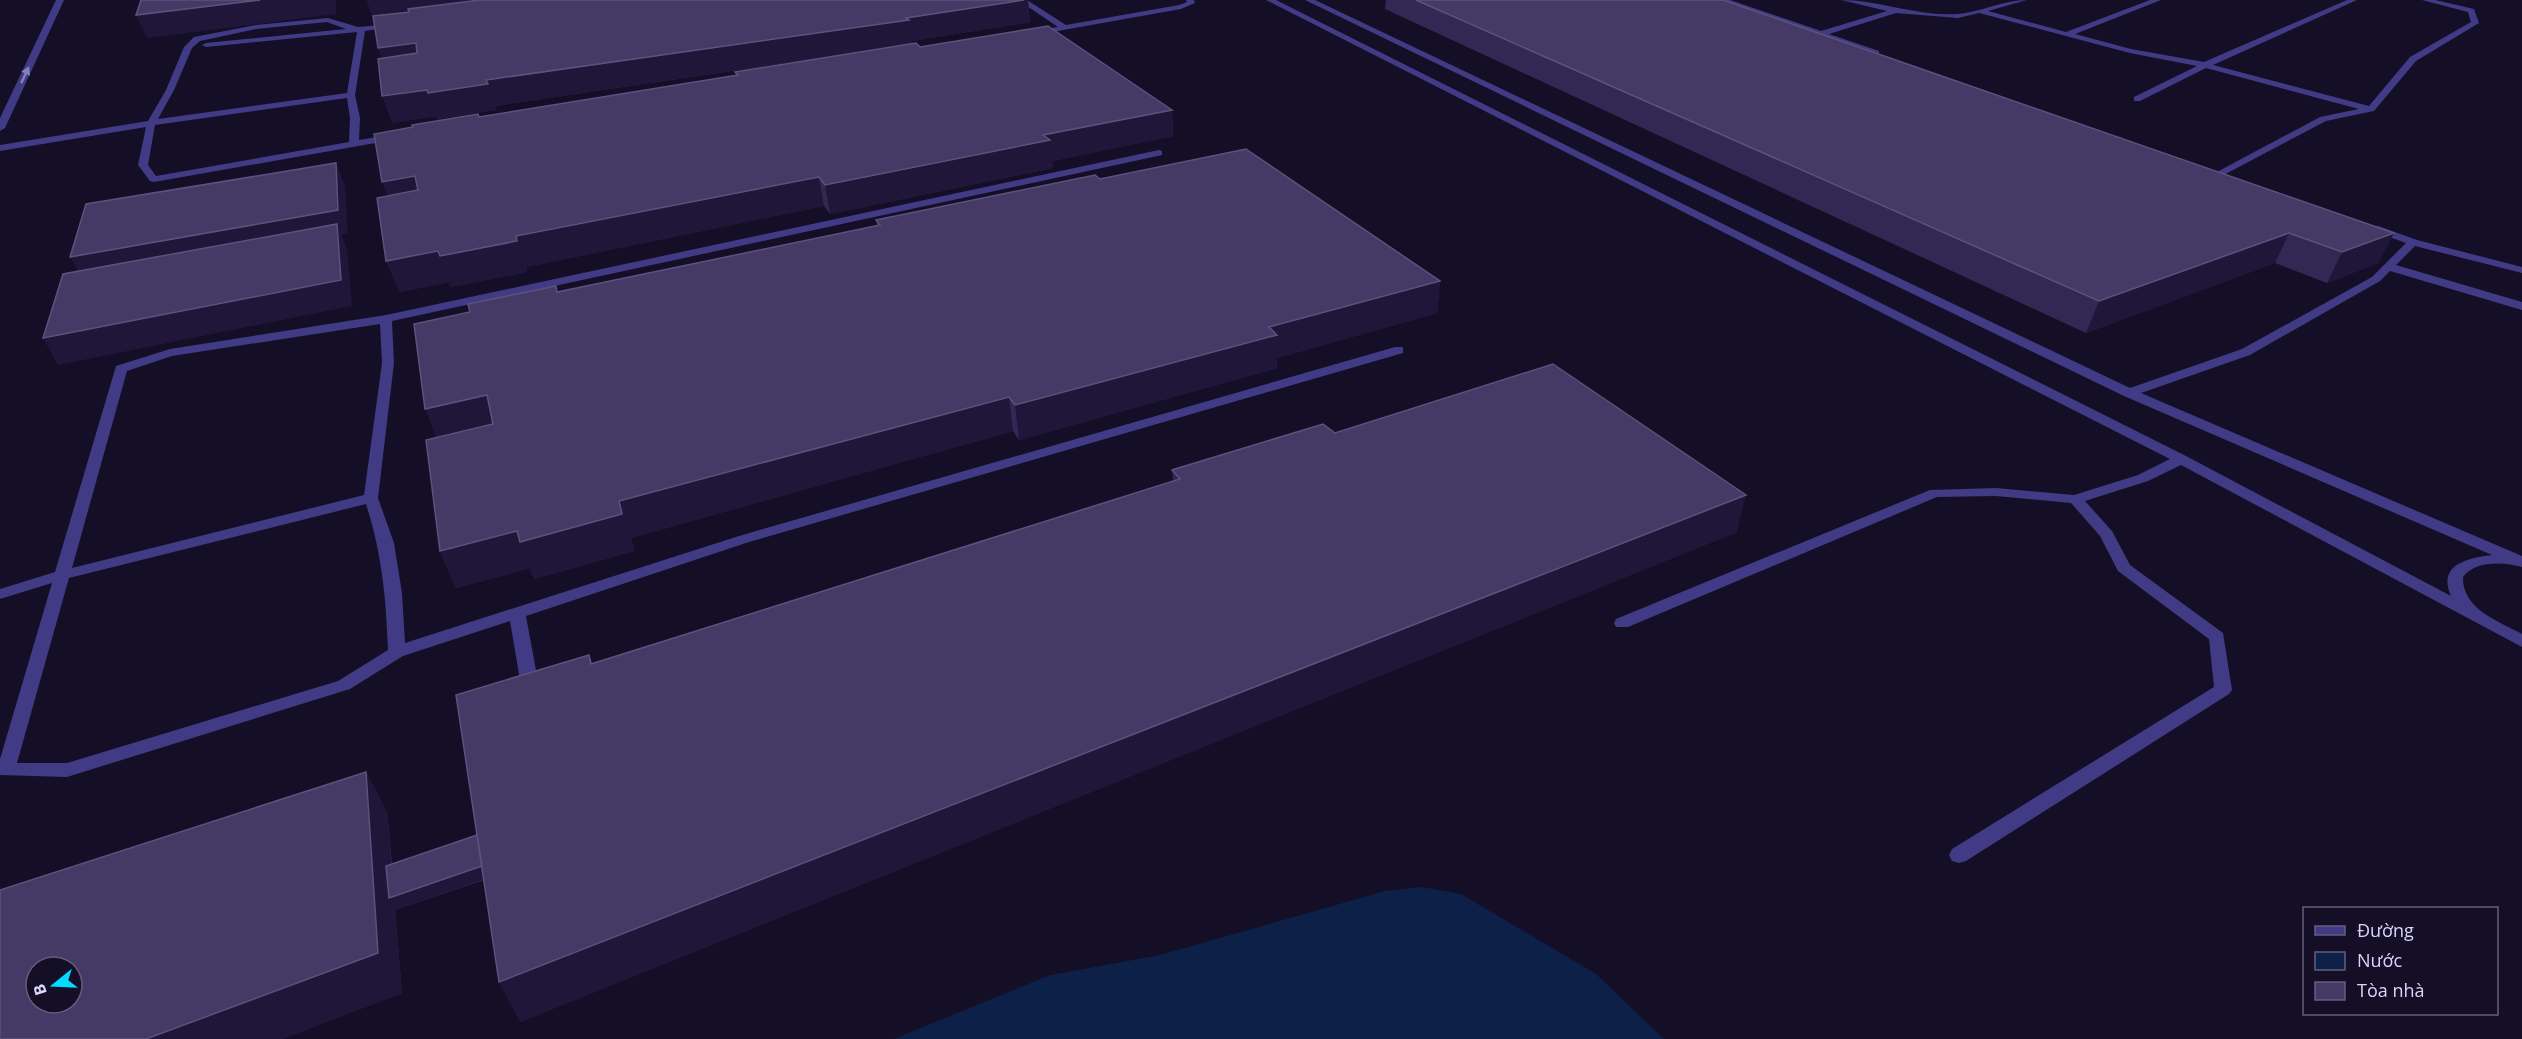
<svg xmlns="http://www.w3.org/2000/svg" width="2522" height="1039" viewBox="0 0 2522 1039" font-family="'Open Sans',sans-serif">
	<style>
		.water { fill: #0c2048 }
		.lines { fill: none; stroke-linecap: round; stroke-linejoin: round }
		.minor { fill: #403b84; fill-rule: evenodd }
		.wall { fill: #332854 }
		.shaded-wall { fill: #1f163a }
		.building { fill: #453a66; stroke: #5c527e; stroke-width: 1.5; fill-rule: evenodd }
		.oneway { fill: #8680bb }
	</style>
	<rect width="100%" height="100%" fill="#140f26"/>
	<!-- water -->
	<path class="water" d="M 1422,887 L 1461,894 L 1596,974 L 1664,1039 L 894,1039 L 1050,975 L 1160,955 L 1385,891 Z"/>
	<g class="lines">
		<!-- minor -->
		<path class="minor" d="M 56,0 L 64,0 L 5,128 L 0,131 L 0,118 Z
			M 1018,0 L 1027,0 L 1066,25 L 1179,5 L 1187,2 L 1186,0 L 1194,0 L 1195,3 L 1181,9 L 1035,35 L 1031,33 L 1032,31 L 1058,27 Z
			M 1266,0 L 1276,0 L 2186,456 L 2451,596 C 2437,565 2467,558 2492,555 L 2124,396 L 1305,0 L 1315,0 L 2130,388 L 2242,349 L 2372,277 L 2406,243 L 2370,230 L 2370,226 L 2378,226 L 2417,240 L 2522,267 L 2522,273 L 2415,246 L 2396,265 L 2522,302 L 2522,310 L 2390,271 L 2380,281 L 2250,355 L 2141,393 L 2522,556 L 2522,567 C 2505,562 2475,560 2463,577 C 2462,609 2498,621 2522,634 L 2522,647 L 2181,465 L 2148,481 L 2085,501 L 2112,531 L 2130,565 L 2223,633 L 2232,690 L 2229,694 L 1966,861 L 1959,863 L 1952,861 L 1949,855 L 1952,849 L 2214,687 L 2209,639 L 2118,571 L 2100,536 L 2071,503 L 1996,496 L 1937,497 L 1628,627 L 1616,627 L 1614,623 L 1616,619 L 1930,490 L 1996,488 L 2074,495 L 2138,475 L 2170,459 Z
			M 1719,0 L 1730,0 L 1821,31 L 1887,11 L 1841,0 C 1880,0 1918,17 1958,14 C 1981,12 2003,0 2027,0 L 1988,11 L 2066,32 L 2150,0 L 2161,0 L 2075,34 L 2131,49 L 2204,62 L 2347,0 L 2357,0 L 2213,65 L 2369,106 L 2410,57 L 2471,22 L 2468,12 L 2422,0 L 2435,0 L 2474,9 L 2479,23 L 2416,61 L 2374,111 L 2326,121 L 2218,178 L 2215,177 L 2215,173 L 2320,117 L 2359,109 L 2206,68 L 2140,101 L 2134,101 L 2134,97 L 2197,66 L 2130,53 L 1979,13 L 1958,18 L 1896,13 L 1829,34 L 1879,51 L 1879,55 L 1876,55 Z
			M 328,18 L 358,27 L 394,24 L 398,26 L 365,31 L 355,95 L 360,118 L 359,140 L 395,134 L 400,137 L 398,139 L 154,182 L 150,181 L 138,165 L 146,127 L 0,151 L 0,145 L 148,121 L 166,90 L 184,47 L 194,37 L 256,25 ZM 327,22 L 346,29 L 206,43 L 202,45 L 206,47 L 357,32 L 347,93 L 158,119 L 174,90 L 192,48 L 200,41 L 256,29 ZM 347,98 L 350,118 L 349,142 L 156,176 L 148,165 L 155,125 Z
			M 1159,150 L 1162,151 L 1162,155 L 392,321 L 394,363 L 378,498 L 394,543 L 402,593 L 405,643 L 739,536 L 1395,347 L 1403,347 L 1403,353 L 749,542 L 526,616 L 540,692 L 537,696 L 525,696 L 522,692 L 510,621 L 403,656 L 350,689 L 67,777 L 0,775 L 0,759 L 52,583 L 0,599 L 0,589 L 55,572 L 116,366 L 170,349 L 386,315 ZM 380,324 L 382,363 L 364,495 L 72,568 L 127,371 L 172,356 ZM 366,504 C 382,555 386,596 388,650 L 338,681 L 67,763 L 17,763 L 69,578 Z"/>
	</g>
	<!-- wall -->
	<path class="wall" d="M 367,0 L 1028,0 L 1030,22 L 912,41 L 912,43 L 920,47 L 1172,110 L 1173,136 L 1052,161 L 1053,168 L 830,214 L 824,206 L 526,267 L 527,272 L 451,287 L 449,282 L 399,292 L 387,196 L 479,117 L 736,75 L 735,72 L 853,53 L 495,106 L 496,110 L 437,119 L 436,116 L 392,123 L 382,58 L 378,48 L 409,12 L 409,10 L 372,15 Z
		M 1386,0 L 1723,0 L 2394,233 L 2378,263 L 2327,283 L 2275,263 L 2086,333 L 1385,9 Z
		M 1100,179 L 1440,281 L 1437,313 L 1277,358 L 1277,368 L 1019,440 L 1013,431 L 631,538 L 634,551 L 534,579 L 530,568 L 456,588 L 440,551 L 436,437 L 470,312 L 877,226 L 876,220 Z
		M 1335,433 L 1737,532 L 520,1022 L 484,880 L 395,910 L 402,993 L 282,1039 L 0,1039 L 366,772 L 387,812 L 392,864 L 477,835 L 589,655 L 592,663 L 1173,481 L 1172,470 Z"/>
	<!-- shaded-wall -->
	<path class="shaded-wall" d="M 260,0 L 336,0 L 336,14 L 147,38 L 136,15 Z
		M 367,0 L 457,0 L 459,6 L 409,10 L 372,15 Z
		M 457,0 L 485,0 L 458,3 Z
		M 1024,0 L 1028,0 L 1030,22 L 912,41 L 912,44 L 495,106 L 496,110 L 437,119 L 436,116 L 392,123 L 382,96 Z
		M 416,43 L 424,67 L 387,73 L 378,48 Z
		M 1172,110 L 1173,136 L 1052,161 L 1053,168 L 830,214 L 825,185 L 1043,135 Z
		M 336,163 L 345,186 L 348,234 L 342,235 L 347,249 L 352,306 L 58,365 L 43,338 L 84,282 L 70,257 Z
		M 415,176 L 426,205 L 393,211 L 382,182 Z
		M 819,177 L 824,206 L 526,267 L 527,272 L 451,287 L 449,282 L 399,292 L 386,261 Z
		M 2289,233 L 2275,263 L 2086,333 L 2099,301 Z
		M 2394,233 L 2378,263 L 2327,283 L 2342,252 Z
		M 1440,281 L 1437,313 L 1277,358 L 1277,368 L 1019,440 L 1015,405 L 1269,327 Z
		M 487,395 L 500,429 L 439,444 L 425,409 Z
		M 1009,397 L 1013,431 L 631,538 L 634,551 L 534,579 L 530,568 L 456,588 L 440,551 L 619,501 Z
		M 1746,495 L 1737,532 L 520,1022 L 499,982 Z
		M 366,772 L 387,812 L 394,896 L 490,863 L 496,875 L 395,910 L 402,993 L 282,1039 L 146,1039 Z"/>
	<!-- building -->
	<path class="building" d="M 141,0 L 260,0 L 136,15 Z
		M 480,0 L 1024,0 L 906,18 L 909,20 L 486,80 L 488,84 L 428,93 L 427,90 L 382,96 L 378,59 L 417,53 L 416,43 L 378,48 L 373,16 L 409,12 L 408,9 Z
		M 1416,0 L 1723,0 L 2394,233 L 2342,252 L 2289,233 L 2099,301 Z
		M 1048,26 L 1172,110 L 1043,135 L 1050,140 L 825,185 L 819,177 L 516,236 L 517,241 L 440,256 L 438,251 L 386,261 L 377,198 L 418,190 L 415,176 L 382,182 L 374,134 L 413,127 L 412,125 L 478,114 L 479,117 L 738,75 L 735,72 L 916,43 L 920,47 Z
		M 1246,149 L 1440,281 L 1269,327 L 1277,335 L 1015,405 L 1009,397 L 619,501 L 622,514 L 520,542 L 517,531 L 440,551 L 426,440 L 493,424 L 487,395 L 425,409 L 414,324 L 470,312 L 468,304 L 556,286 L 557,292 L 880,225 L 876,220 L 1095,175 L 1100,179 Z
		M 336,163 L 338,210 L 70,257 L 86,204 Z
		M 337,224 L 341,280 L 43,338 L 63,274 Z
		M 1553,364 L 1746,495 L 499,982 L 456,695 L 589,655 L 591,664 L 1180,479 L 1172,470 L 1323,424 L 1335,433 Z
		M 366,772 L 378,953 L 146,1039 L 0,1039 L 0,890 ZM 36,967 L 72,967 L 72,1003 L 36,1003 Z
		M 477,835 L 482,866 L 389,898 L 386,866 Z"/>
	<!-- one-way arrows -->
	<defs><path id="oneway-solid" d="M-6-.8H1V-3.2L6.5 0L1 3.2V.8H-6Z" transform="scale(1.5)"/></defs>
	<use class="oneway" href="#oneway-solid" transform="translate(25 75) rotate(-65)"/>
	<!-- legend -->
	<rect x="2303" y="907" width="195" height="108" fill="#140f26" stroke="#645e7d" stroke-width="1.5"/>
	<rect x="2315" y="926" width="30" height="9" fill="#403b84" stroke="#645e7d" stroke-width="1.5"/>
	<text x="2357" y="937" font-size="18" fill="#dbd4ff">Đường</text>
	<rect x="2315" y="952" width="30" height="18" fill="#0c2048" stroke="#645e7d" stroke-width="1.5"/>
	<text x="2357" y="967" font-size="18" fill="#dbd4ff">Nước</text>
	<rect x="2315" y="982" width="30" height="18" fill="#453a66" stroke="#645e7d" stroke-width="1.5"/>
	<text x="2357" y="997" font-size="18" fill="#dbd4ff">Tòa nhà</text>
	<!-- north arrow -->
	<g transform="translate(54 985) rotate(252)"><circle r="28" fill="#140f26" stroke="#645e7d" stroke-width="1.5"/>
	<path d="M0-4.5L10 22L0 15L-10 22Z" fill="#02dbfd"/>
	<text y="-9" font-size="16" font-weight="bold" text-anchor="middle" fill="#dbd4ff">B</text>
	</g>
</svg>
